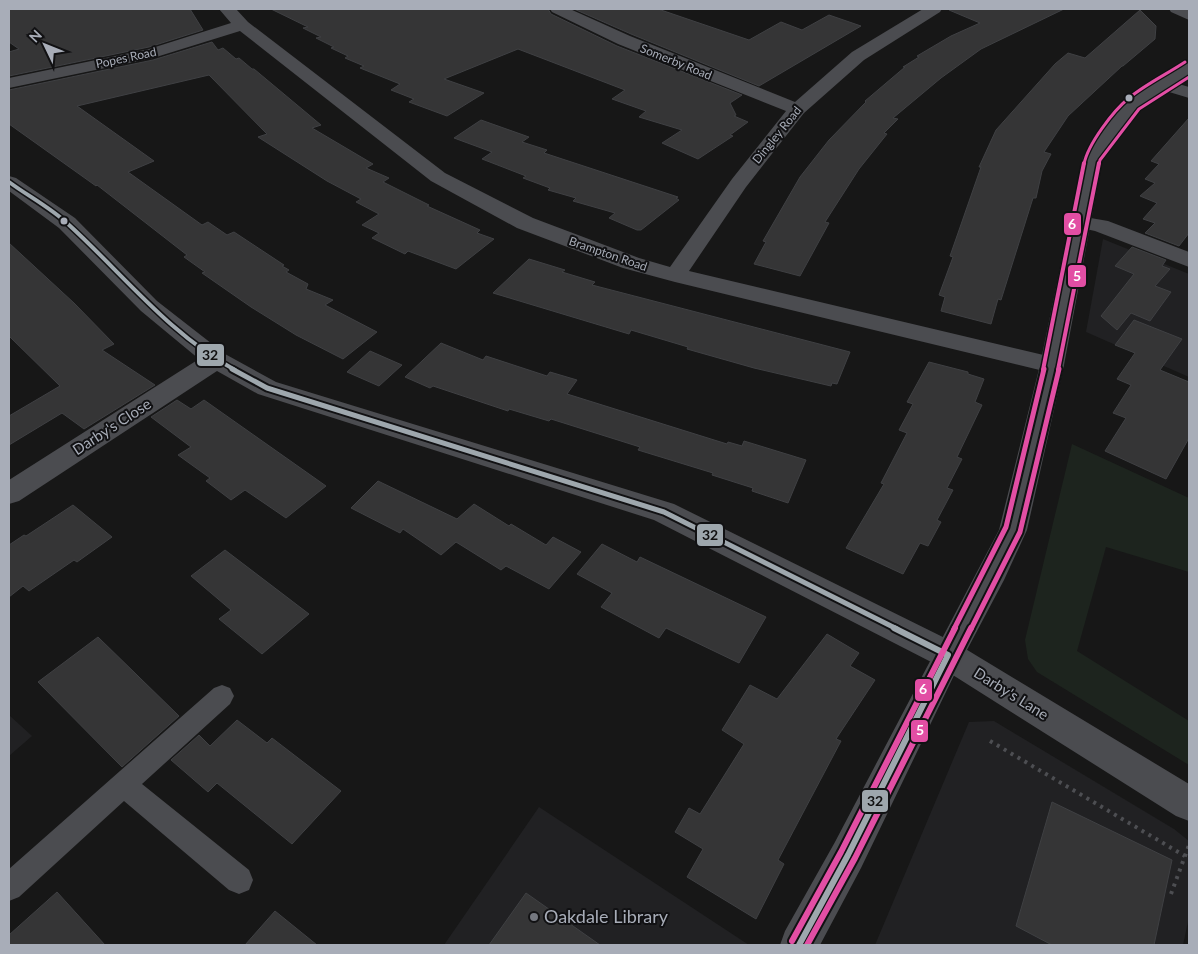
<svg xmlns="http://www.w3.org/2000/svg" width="1198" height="954" viewBox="0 0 1198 954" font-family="Lato,sans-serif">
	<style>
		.built { fill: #212123 }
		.green { fill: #1d241e }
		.building { fill: #353536; stroke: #3f4043 }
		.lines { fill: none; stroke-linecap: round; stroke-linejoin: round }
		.path { stroke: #4d4e52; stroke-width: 4; stroke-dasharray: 3 5; stroke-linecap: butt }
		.service { fill: #4b4c50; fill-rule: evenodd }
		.minor { fill: #4b4c50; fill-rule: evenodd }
		.tertiary { fill: #4b4c50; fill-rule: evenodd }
		.bus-1-far2-casing { stroke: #111113; stroke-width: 7 }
		.bus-1-far1-casing { stroke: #111113; stroke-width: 9 }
		.bus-1-casing { stroke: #111113; stroke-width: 10 }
		.bus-2-far3-casing { stroke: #111113; stroke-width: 5.5 }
		.bus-2-far2-casing { stroke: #111113; stroke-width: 7 }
		.bus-2-far1-casing { stroke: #111113; stroke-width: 9 }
		.bus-2-casing { stroke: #111113; stroke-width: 10 }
		.bus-3-far3-casing { stroke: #111113; stroke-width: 5.5 }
		.bus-3-far2-casing { stroke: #111113; stroke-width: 7 }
		.bus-3-far1-casing { stroke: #111113; stroke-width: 9 }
		.bus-3-casing { stroke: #111113; stroke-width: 10 }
		.bus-1-far2 { stroke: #9ea7ad; stroke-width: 4 }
		.bus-1-far1 { stroke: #9ea7ad; stroke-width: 5 }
		.bus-1 { stroke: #9ea7ad; stroke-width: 6 }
		.bus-2-far3 { stroke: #e24ea4; stroke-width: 3 }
		.bus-2-far2 { stroke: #e24ea4; stroke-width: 4 }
		.bus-2-far1 { stroke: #e24ea4; stroke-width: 5 }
		.bus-2 { stroke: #e24ea4; stroke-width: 6 }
		.bus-3-far3 { stroke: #e24ea4; stroke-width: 3 }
		.bus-3-far2 { stroke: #e24ea4; stroke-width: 4 }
		.bus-3-far1 { stroke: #e24ea4; stroke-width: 5 }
		.bus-3 { stroke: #e24ea4; stroke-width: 6 }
		.bus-dot { fill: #a8adb8; stroke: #111113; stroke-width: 2 }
		.poi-dot { fill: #757880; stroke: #111113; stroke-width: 2 }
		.labels { text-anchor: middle; stroke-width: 4; stroke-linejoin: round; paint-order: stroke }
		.far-street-label { font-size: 12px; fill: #a8adb8; stroke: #111113 }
		.street-label { font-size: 15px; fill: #a8adb8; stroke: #111113 }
		.near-poi-label { font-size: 18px; fill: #a8adb8; stroke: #111113; text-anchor: start }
		.line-badge { stroke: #111113; stroke-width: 2 }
		.badge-label { font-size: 14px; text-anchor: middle; font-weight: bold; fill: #fff }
		.pale-badge-label { font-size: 14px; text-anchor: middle; font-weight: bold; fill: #111 }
	</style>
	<rect width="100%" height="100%" fill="#171717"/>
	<!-- built -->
	<path class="built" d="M 1103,239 L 1189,274 L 1189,377 L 1086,332 Z
		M 9,715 L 32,736 L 9,756 Z
		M 994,721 L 1174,829 L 1189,841 L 1189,917 L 1183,945 L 875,945 L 969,722 Z
		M 539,807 L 749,945 L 444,945 Z"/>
	<!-- green -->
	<path class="green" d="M 1072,444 L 1189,498 L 1189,572 L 1106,547 L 1077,651 L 1189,721 L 1189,765 L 1037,672 L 1028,659 L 1025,640 Z"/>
	<!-- building -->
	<path class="building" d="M 9,9 L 190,9 L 203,30 L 149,47 L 9,76 L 9,52 L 19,49 L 9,42 Z
		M 271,9 L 548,9 L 551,14 L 617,46 L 742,95 L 730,103 L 736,115 L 734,116 L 748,122 L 730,135 L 733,136 L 698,159 L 662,143 L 682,130 L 639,117 L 646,111 L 612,99 L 625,90 L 518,49 L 444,79 L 484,93 L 447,116 L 409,102 L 414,99 L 391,90 L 400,84 L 360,68 L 364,66 L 345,58 L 348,56 L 331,48 L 334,47 L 316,38 L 321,37 L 303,28 L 308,27 Z
		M 574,9 L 658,9 L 749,40 L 781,22 L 802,30 L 829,15 L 861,26 L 759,86 L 631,34 Z
		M 949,9 L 1064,9 L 981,49 L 941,78 L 893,118 L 898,119 L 884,133 L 887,134 L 859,169 L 825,222 L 829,223 L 800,276 L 754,264 L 766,242 L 763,241 L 800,177 L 829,140 L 866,102 L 865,101 L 905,67 L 903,67 L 919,57 L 917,56 L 951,36 L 980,23 L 949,10 Z
		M 1140,10 L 1156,26 L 1155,39 L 1123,66 L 1122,66 L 1068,116 L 1044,152 L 1051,154 L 1042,171 L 1036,198 L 1033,198 L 1001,300 L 998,299 L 991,324 L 941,311 L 945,297 L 939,295 L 953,257 L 950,256 L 981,167 L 979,167 L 996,130 L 1055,64 L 1068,53 L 1085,58 Z
		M 212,42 L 218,50 L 223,48 L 236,59 L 239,58 L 252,69 L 254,69 L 321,125 L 312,128 L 373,164 L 366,168 L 389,178 L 383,182 L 429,205 L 427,206 L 480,230 L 477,233 L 494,239 L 456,269 L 408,251 L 405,254 L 372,238 L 379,233 L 362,225 L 379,214 L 356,202 L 361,199 L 327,181 L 258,137 L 267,134 L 209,75 L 77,106 L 154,161 L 128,172 L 202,225 L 208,222 L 227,235 L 234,232 L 284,265 L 282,266 L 289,270 L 286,272 L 308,284 L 306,289 L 333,300 L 325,305 L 377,332 L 343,359 L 296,335 L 251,307 L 202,273 L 205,272 L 184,257 L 187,255 L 97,185 L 96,186 L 9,124 L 9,90 L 153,60 Z
		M 1189,118 L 1189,233 L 1179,246 L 1145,233 L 1155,223 L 1143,219 L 1157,203 L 1140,196 L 1155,183 L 1145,179 L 1159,164 L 1151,161 Z
		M 481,120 L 529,137 L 522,142 L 547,150 L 544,153 L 678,197 L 676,198 L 679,200 L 641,230 L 637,230 L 609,218 L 615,213 L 573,201 L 576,198 L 548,190 L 550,188 L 523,178 L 526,176 L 482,159 L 492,152 L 454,138 Z
		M 9,243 L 74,303 L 114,344 L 102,350 L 155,385 L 84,429 L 62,413 L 9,445 L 9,416 L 60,386 L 9,336 Z
		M 1132,247 L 1166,260 L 1162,266 L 1170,269 L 1155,286 L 1171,292 L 1150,321 L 1131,313 L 1117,330 L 1101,316 L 1134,274 L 1115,266 Z
		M 529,259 L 565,270 L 562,272 L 595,282 L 592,285 L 850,352 L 837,384 L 832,383 L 831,386 L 754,368 L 687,349 L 688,347 L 631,330 L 629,334 L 493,293 Z
		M 1134,320 L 1182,339 L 1160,370 L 1189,382 L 1189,438 L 1166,479 L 1105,451 L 1126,418 L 1113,413 L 1131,385 L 1117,379 L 1135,353 L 1115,345 Z
		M 441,343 L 483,360 L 486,356 L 547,376 L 550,372 L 577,380 L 567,394 L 727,444 L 728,442 L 742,446 L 744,441 L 806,460 L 788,503 L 752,491 L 753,488 L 712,475 L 713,473 L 638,450 L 640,447 L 551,419 L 549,421 L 509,409 L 508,411 L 433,386 L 430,388 L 405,377 Z
		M 370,351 L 402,365 L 379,386 L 347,372 Z
		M 929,362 L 968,372 L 968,374 L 984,379 L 975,402 L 982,405 L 957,457 L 962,459 L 947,488 L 953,490 L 937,520 L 941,522 L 928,546 L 920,543 L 903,574 L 846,548 L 884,484 L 881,483 L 907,433 L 899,430 L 913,404 L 907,402 Z
		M 177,400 L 191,409 L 204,400 L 326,486 L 286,518 L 245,490 L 231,500 L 206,481 L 210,478 L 178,455 L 191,447 L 151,417 Z
		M 378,481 L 457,519 L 474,504 L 509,526 L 511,524 L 546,545 L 553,537 L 581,552 L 549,589 L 506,566 L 501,570 L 456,542 L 441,555 L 403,529 L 400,533 L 351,508 Z
		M 73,505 L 112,537 L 77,562 L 74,560 L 29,591 L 23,586 L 9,597 L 9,545 L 24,535 L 26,536 Z
		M 602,544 L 637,562 L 640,557 L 766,617 L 739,663 L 666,628 L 659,638 L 601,607 L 612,593 L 577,574 Z
		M 225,550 L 309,614 L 262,654 L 219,619 L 231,610 L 191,576 Z
		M 827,634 L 859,653 L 850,666 L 875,680 L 836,739 L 841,741 L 778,860 L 784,864 L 756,919 L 687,877 L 703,849 L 675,832 L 689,808 L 700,814 L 744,744 L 722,730 L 750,685 L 777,699 Z
		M 98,637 L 179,716 L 122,767 L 38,682 Z
		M 237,720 L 267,743 L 272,738 L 341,791 L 292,844 L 217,783 L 208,792 L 171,760 L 199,735 L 210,746 Z
		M 1052,802 L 1172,860 L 1154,945 L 1052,945 L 1016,926 Z
		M 57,892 L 105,945 L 9,945 L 9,935 Z
		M 526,893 L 600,945 L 489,945 Z
		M 275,911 L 317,945 L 245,945 Z"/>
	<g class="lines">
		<!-- path -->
		<path class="path" d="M 990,741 L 1185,856
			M 1171,894 L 1189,845"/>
		<!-- service -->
		<path class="service" d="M 222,685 L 230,688 L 234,696 L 230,704 L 142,784 L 249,870 L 253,880 L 249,890 L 239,894 L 229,890 L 124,801 L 19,897 L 9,901 L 9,869 L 214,688 Z"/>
		<!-- minor -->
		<path class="minor" d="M 219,9 L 236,9 L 248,22 L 445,173 L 533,218 L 639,258 L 670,267 L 732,179 L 786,111 L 618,44 L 552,12 L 550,9 L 570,9 L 630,36 L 795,102 L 852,52 L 923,9 L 942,9 L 940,12 L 864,60 L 804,113 L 746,187 L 689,271 L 1052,357 L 1061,359 L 1064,365 L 1061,371 L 1052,373 L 675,282 L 623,268 L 517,228 L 431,181 L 240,31 L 153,58 L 9,88 L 9,78 L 149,49 L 231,23 Z
			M 1162,79 L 1189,87 L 1189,98 L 1156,88 L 1153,84 L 1156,80 Z
			M 9,176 L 16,178 L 75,218 L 157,301 L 225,354 L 276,382 L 674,504 L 959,645 L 1189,784 L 1189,821 L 1176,816 L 937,665 L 654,520 L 258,394 L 217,371 L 19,501 L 9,504 L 9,480 L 199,359 L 141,311 L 59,228 L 9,191 Z
			M 1079,216 L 1108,221 L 1189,252 L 1189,267 L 1095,231 L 1072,226 L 1068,222 L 1072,218 Z"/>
		<!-- tertiary -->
		<path class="tertiary" d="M 1169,9 L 1189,9 L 1189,20 L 1171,12 Z
			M 1189,63 L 1189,75 L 1140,107 L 1103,157 L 1064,365 L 1027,530 L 1004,580 L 959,665 L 861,868 L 820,945 L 780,945 L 785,931 L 835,842 L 999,530 L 1040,365 L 1083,157 L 1103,128 L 1128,99 L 1183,64 Z"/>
		<!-- bus-1-far2 casing -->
		<g class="bus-1-far2-casing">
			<path id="bus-1-far2" d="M 9,182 C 28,196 51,208 68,224 C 123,274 169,334 235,370"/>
		</g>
		<!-- bus-1-far1 casing -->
		<g class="bus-1-far1-casing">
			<path id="bus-1-far1" d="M 232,369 L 267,388 L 664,512 L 897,629"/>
		</g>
		<!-- bus-1 casing -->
		<g class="bus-1-casing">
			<path id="bus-1" d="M 894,628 L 948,655
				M 799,945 L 848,855 L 948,655"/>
		</g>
		<!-- bus-2-far3 casing -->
		<g class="bus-2-far3-casing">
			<path id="bus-2-far3" d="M 1099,164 L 1100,160 L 1139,109 L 1189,77"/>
		</g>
		<!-- bus-2-far2 casing -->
		<g class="bus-2-far2-casing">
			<path id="bus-2-far2" d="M 1058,370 L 1099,163"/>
		</g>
		<!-- bus-2-far1 casing -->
		<g class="bus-2-far1-casing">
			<path id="bus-2-far1" d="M 971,629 L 1020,532 L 1059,369"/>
		</g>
		<!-- bus-2 casing -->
		<g class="bus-2-casing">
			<path id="bus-2" d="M 807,945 L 855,858 L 971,628"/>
		</g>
		<!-- bus-3-far3 casing -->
		<g class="bus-3-far3-casing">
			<path id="bus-3-far3" d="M 1084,164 C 1088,144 1113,111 1129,98 C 1146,84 1167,74 1185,62"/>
		</g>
		<!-- bus-3-far2 casing -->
		<g class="bus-3-far2-casing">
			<path id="bus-3-far2" d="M 1043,370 L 1084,163"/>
		</g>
		<!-- bus-3-far1 casing -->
		<g class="bus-3-far1-casing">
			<path id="bus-3-far1" d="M 954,629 L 1006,527 L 1044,369"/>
		</g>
		<!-- bus-3 casing -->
		<g class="bus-3-casing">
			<path id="bus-3" d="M 792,941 L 841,852 L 955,628"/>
		</g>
		<!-- bus-1-far2 -->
		<use href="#bus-1-far2" class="bus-1-far2"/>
		<!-- bus-1-far1 -->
		<use href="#bus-1-far1" class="bus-1-far1"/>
		<!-- bus-1 -->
		<use href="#bus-1" class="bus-1"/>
		<!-- bus-2-far3 -->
		<use href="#bus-2-far3" class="bus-2-far3"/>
		<!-- bus-2-far2 -->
		<use href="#bus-2-far2" class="bus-2-far2"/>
		<!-- bus-2-far1 -->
		<use href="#bus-2-far1" class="bus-2-far1"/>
		<!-- bus-2 -->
		<use href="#bus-2" class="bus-2"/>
		<!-- bus-3-far3 -->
		<use href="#bus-3-far3" class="bus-3-far3"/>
		<!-- bus-3-far2 -->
		<use href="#bus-3-far2" class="bus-3-far2"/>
		<!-- bus-3-far1 -->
		<use href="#bus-3-far1" class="bus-3-far1"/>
		<!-- bus-3 -->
		<use href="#bus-3" class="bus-3"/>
	</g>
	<!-- markers -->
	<g class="bus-dot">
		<circle cx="1129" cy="98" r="4.5"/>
		<circle cx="64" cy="221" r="4.5"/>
	</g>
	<circle class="poi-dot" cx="534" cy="917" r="5"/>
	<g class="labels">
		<!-- far-street labels -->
		<g class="far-street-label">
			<text transform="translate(126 58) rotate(-12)" y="4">Popes Road</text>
			<text transform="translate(676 62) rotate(22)" y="4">Somerby Road</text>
			<text transform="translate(777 135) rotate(-51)" y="4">Dingley Road</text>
			<text transform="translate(608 254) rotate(19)" y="4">Brampton Road</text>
		</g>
		<!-- street labels -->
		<g class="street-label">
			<text transform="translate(112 427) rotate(-33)" y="5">Darby's Close</text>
			<text transform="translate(1011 694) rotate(32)" y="5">Darby's Lane</text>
		</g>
		<!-- near-poi labels -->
		<g class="near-poi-label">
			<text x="544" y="923">Oakdale Library</text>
		</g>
	</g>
	<g class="line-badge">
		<rect x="1063" y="212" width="19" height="24" rx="5" fill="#e24ea4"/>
		<rect x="1067" y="264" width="20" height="24" rx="5" fill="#e24ea4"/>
		<rect x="196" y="343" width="29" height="24" rx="5" fill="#9ea7ad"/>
		<rect x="696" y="523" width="28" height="24" rx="5" fill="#9ea7ad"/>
		<rect x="914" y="678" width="19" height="24" rx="5" fill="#e24ea4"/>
		<rect x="910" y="719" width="19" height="24" rx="5" fill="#e24ea4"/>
		<rect x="861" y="789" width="28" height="24" rx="5" fill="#9ea7ad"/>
	</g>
	<g class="badge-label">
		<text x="1072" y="229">6</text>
		<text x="1077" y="281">5</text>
		<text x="923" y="694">6</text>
		<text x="920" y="735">5</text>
	</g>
	<g class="pale-badge-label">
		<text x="210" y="360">32</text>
		<text x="710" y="540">32</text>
		<text x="875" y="806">32</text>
	</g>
	<!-- border -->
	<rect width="1198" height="954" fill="none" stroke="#a8adb8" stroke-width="20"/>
	<!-- north arrow -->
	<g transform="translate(45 45) rotate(313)" stroke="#111113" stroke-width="4" paint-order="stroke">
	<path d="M0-4L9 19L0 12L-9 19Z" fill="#a8adb8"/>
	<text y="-8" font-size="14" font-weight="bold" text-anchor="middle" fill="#a8adb8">N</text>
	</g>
</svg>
